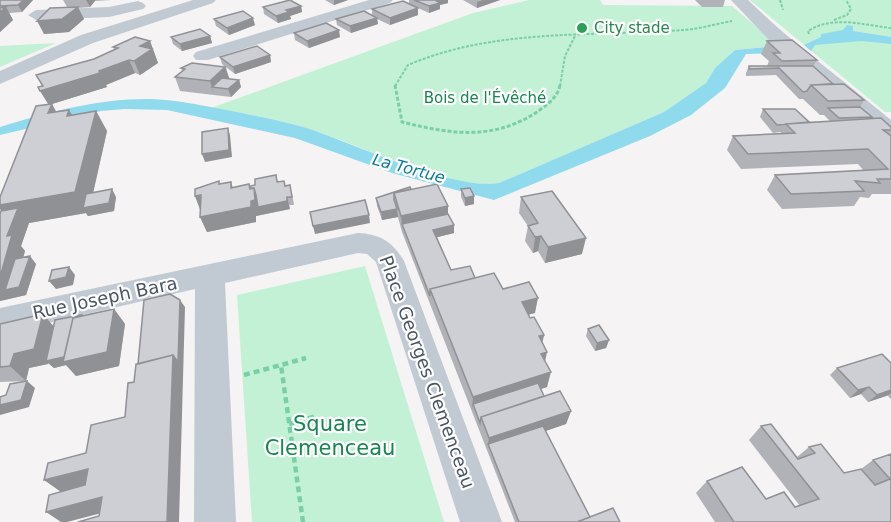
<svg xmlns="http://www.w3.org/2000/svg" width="891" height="522" viewBox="0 0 891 522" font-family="'DejaVu Sans',sans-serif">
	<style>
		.green { fill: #c3f1d5 }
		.water { fill: #90daee }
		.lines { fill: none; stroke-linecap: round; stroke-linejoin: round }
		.path-far2 { stroke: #7ad0a6; stroke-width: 2; stroke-dasharray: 3 1.5; stroke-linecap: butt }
		.path-far1 { stroke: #7ad0a6; stroke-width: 3; stroke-dasharray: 4 2; stroke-linecap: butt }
		.path { stroke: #7ad0a6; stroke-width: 4.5; stroke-dasharray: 6 4; stroke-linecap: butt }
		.minor { fill: #c1cad2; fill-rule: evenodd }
		.wall { fill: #b0b2b7 }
		.shaded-wall { fill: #909195 }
		.building { fill: #cdcfd5; stroke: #909195; stroke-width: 1.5 }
		.leisure-dot { fill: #2e9e5b; stroke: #fff; stroke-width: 2 }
		.labels { text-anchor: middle; stroke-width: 4.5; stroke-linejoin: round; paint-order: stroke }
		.far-leisure-label { font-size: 15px; fill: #27864d; stroke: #fff; text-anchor: start }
		.far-park-label { font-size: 15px; fill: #17864f; stroke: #fff }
		.far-water-label { font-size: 16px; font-style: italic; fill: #0c7c9b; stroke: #fff }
		.street-label { font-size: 18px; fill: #4a5661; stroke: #fff }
		.near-park-label { font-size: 21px; fill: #17864f; stroke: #fff }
	</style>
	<rect width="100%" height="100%" fill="#f5f3f3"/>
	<!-- green -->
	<path class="green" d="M 529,0 L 600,0 L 603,5 L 732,6 L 779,46 L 735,50 L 715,68 L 706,83 L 664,112 L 499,183 C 453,190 365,148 319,132 C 284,120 246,114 211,108 L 473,13 Z
		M 750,0 L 891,0 L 891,112 L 885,112 Z
		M 56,43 L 0,67 L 0,46 Z
		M 365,266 L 444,522 L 252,522 L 237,295 Z"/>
	<!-- water -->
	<path class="water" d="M 847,25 L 853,26 L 853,31 L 891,37 L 891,44 L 862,41 L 815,45 L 811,51 L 804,45 L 821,37 L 821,34 L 843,30 Z
		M 779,46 L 786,53 L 746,54 L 725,88 L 691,115 L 650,136 L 494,200 L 392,173 L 295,138 L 167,110 L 125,109 L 101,111 L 0,135 L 0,127 C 48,112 101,98 152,99 C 180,100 209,107 237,112 C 265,118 295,123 321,133 C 365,149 455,190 499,183 L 664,112 L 706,83 L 715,68 L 735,50 Z"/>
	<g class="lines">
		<!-- path-far2 -->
		<path class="path-far2" d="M 780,0 L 783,10
			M 834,20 L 847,15 L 851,9 L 846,0
			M 809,34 L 808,31 C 833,15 863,25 891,28
			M 395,86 L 408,65 C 495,28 590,37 683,30 C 699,29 716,24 732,21
			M 560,86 L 565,56 L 575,36"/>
		<!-- path-far1 -->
		<path class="path-far1" d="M 395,85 L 402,122 C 450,134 493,141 537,112 C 547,105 558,97 560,85"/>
		<!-- path -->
		<path class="path" d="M 244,375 L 281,365
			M 289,424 L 316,416
			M 303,522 L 281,365 L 306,358"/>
		<!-- minor -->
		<path class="minor" d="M 193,0 L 216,0 L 213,3 L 93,43 L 0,84 L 0,71 L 81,35 Z
			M 369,0 L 393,0 L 390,3 L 208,60 L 196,60 L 193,56 L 196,52 Z
			M 731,0 L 748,0 C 792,43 843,80 891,120 L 891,138 L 883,136 L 807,68 L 770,41 Z
			M 138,1 L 143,3 L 146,6 L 143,9 L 109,17 L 36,20 L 28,15 L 36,10 L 109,7 Z
			M 358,233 C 380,234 393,242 404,261 L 502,522 L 460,522 L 376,262 L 367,254 L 358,253 L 225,283 L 236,522 L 194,522 L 195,289 L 0,334 L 0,308 Z"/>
	</g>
	<!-- wall -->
	<path class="wall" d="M 0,0 L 33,0 L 22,12 L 9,13 L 13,20 L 0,32 Z
		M 63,0 L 111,0 L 95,1 L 90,7 L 78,8 L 84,19 L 69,32 L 44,34 L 67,7 Z
		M 325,0 L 348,0 L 334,5 Z
		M 409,0 L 448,0 L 448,3 L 440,5 L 440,9 L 429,13 L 418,8 L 418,15 L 390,25 L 377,19 L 378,24 L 351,33 L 337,25 L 336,19 L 372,15 L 372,9 L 409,4 Z
		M 463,0 L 500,0 L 477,8 Z
		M 695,0 L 725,0 L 723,7 L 702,7 Z
		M 301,6 L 302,12 L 290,16 L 291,19 L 278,23 L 264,14 L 263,7 Z
		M 214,19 L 255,25 L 229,35 L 216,26 Z
		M 294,33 L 340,37 L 309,48 L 295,40 Z
		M 210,36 L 212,43 L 182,51 L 173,44 L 171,37 Z
		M 150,41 L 158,63 L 140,75 L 135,73 L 106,85 L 107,87 L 52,104 L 56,112 L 69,110 L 72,115 L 96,111 L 107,131 L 93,192 L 116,197 L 114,211 L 88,216 L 86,213 L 29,223 L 21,246 L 25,251 L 23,257 L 36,264 L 26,295 L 0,301 L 0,214 L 48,104 L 38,87 L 42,86 L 36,75 L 94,59 L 115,50 L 113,47 Z
		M 767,41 L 817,60 L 813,66 L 833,84 L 864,100 L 860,107 L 872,117 L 871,119 L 891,127 L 891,135 L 890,136 L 891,136 L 891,194 L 872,194 L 869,198 L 860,197 L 854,206 L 782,209 L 767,190 L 775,175 L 864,171 L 858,164 L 741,169 L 727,150 L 733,136 L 780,134 L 781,132 L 773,133 L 760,117 L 763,109 L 809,122 L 830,121 L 824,115 L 820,115 L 803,99 L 799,99 L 776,75 L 746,76 L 746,73 L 749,66 L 767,66 L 769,61 L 761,54 Z
		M 270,55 L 271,62 L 235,74 L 226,67 L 229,79 L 239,80 L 241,87 L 231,97 L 180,91 L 175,77 L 182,71 L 181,68 L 225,67 L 222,64 L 220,57 Z
		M 276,175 L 278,182 L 284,181 L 285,185 L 292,193 L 294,205 L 289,205 L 290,209 L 256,216 L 256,222 L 207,232 L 200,217 L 201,211 L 195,196 L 220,183 L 233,187 L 250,186 L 255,185 Z
		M 411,189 L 448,214 L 454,233 L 437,237 L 451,270 L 475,278 L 503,289 L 535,313 L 529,314 L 530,318 L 544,335 L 542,343 L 547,387 L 541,389 L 544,396 L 571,411 L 566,424 L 545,431 L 590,517 L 620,522 L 515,522 L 402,232 L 398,217 L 382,220 L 377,206 L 376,198 Z
		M 461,189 L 474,196 L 474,204 L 465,206 L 461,197 Z
		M 521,197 L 582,254 L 545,263 L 538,251 L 533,253 L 525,241 L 528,226 L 519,213 Z
		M 114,309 L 125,324 L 119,366 L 76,376 L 66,365 L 54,368 L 48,363 L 48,364 L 29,368 L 26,381 L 0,382 L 0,324 L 54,326 L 81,315 L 82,316 Z
		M 588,329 L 609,340 L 606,348 L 595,351 L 586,336 Z
		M 891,363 L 891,399 L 888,396 L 889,395 L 868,402 L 861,394 L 850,398 L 830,375 L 837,368 Z
		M 761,426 L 797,457 L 809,447 L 844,473 L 861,469 L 873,460 L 891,454 L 891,522 L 715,522 L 696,493 L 707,481 L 766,499 L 795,507 L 800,506 L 749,440 Z"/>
	<!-- shaded-wall -->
	<path class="shaded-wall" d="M 24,0 L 33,0 L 22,12 L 18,5 Z
		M 86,0 L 95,0 L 95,1 L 90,7 Z
		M 334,0 L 348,0 L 334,5 Z
		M 435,0 L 448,0 L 448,3 L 440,5 L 440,9 L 429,13 L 429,6 Z
		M 483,0 L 500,0 L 477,8 L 477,2 Z
		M 301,6 L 302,12 L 290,16 L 291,19 L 278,23 L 276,16 L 286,10 Z
		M 6,7 L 13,20 L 0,32 L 0,12 Z
		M 78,7 L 84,19 L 69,32 L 44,34 L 37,21 Z
		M 418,8 L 418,15 L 390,25 L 390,18 Z
		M 253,18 L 255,25 L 229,35 L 227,28 Z
		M 377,18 L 378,24 L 351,33 L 350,26 Z
		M 339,30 L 340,37 L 309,48 L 307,41 Z
		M 210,36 L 212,43 L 182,51 L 180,44 Z
		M 150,41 L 158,63 L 140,75 L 134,61 L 140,46 Z
		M 270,55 L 271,62 L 235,74 L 233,67 Z
		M 129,60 L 135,73 L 106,85 L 107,87 L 52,104 L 63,124 L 48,113 L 49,105 L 40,91 L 99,71 Z
		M 225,67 L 230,80 L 212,87 L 214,95 L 210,81 Z
		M 239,80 L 241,87 L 231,97 L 228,89 Z
		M 69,110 L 79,127 L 96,111 L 107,131 L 90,207 L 112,189 L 116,197 L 114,211 L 88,216 L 86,213 L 29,223 L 21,246 L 25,251 L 15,288 L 30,256 L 36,264 L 26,295 L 0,301 L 0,277 L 7,236 L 11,224 L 0,209 L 0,205 L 67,116 Z
		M 228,128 L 230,135 L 232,157 L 205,162 L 202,154 Z
		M 231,182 L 235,194 L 253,196 L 254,188 L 287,197 L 290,209 L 256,216 L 256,222 L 207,232 L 200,217 Z
		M 201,195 L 201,212 L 195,196 Z
		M 474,196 L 474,204 L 465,206 L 465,198 Z
		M 448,206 L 448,222 L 402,224 L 401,216 Z
		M 397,209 L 398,217 L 382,220 L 381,212 Z
		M 369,215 L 370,223 L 315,234 L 313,226 Z
		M 454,225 L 454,233 L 434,238 L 433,230 Z
		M 541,236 L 538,251 L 533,253 L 535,237 Z
		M 586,238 L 582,254 L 545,263 L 548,247 Z
		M 69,267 L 75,275 L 73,285 L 56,289 L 49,281 Z
		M 538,298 L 535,313 L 520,317 L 522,302 Z
		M 180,300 L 185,307 L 179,522 L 167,522 L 173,355 Z
		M 114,309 L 125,324 L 119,366 L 76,376 L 66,365 L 54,368 L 48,363 L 48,364 L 29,368 L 26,381 L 10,366 L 14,354 L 43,314 L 56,329 L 81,315 L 87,322 Z
		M 544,335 L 541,349 L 539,336 Z
		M 609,340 L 606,348 L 595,351 L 597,343 Z
		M 547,352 L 544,367 L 541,354 Z
		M 551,372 L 547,387 L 475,410 L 473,404 L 472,411 L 473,397 Z
		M 27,381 L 35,388 L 29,407 L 0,415 L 0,405 Z
		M 869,387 L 861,394 L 850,398 L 858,390 Z
		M 891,390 L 891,393 L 889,395 L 868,402 L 877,395 Z
		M 571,411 L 566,424 L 491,450 L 488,444 L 489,438 Z
		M 88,469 L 103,482 L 61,492 L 44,480 Z
		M 102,497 L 117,509 L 67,522 L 61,522 L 46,512 Z"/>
	<!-- building -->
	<path class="building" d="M 0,0 L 24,0 L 18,5 L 0,6 Z
		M 290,0 L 301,6 L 286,10 L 289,12 L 276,16 L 263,7 Z
		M 414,0 L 436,0 L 435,0 L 440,3 L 429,6 Z
		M 403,1 L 418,8 L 390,18 L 372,9 Z
		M 6,7 L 0,12 L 0,8 Z
		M 78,7 L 62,19 L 37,21 L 50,8 Z
		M 243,11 L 253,18 L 227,28 L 214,19 Z
		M 364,11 L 377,18 L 350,26 L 336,19 Z
		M 326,23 L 339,30 L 307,41 L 294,33 Z
		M 200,29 L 210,36 L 180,44 L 171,37 Z
		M 135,37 L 150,41 L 140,46 L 152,49 L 134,61 L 129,60 L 99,71 L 100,73 L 40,91 L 38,87 L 43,86 L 36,75 L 94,59 L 118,48 L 113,47 Z
		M 792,40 L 817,60 L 782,61 L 773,53 L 780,53 L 767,41 Z
		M 257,46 L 270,55 L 233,67 L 220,57 Z
		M 192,63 L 225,67 L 210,81 L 175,77 L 185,69 L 181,68 Z
		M 749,66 L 813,66 L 833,84 L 811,85 L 807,91 L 803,92 L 779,68 L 749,69 Z
		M 222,78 L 239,80 L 228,89 L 212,87 Z
		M 844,84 L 864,100 L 828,101 L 811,85 Z
		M 52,104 L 48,113 L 69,110 L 67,116 L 96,111 L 75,192 L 0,205 L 0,197 L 36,106 Z
		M 860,107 L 872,117 L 839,118 L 828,108 Z
		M 763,109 L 795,109 L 809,122 L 777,125 Z
		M 881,118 L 891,127 L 891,130 L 883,130 L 891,136 L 891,179 L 877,179 L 880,183 L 855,181 L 864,191 L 791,194 L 775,175 L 888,169 L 868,149 L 748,154 L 733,136 L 795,133 L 786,124 Z
		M 228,128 L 229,150 L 202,154 L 202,132 Z
		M 276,175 L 277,182 L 284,181 L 285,186 L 290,185 L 292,197 L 287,197 L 287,201 L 258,207 L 256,195 L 254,188 L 250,188 L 250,186 L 255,185 L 255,179 Z
		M 219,181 L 219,184 L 231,182 L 231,188 L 249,184 L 250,189 L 254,188 L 255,200 L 251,201 L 251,207 L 200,217 L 201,195 L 195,196 L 195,189 Z
		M 437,184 L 448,206 L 401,216 L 394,193 Z
		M 410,187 L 411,189 L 394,193 L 394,200 L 397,209 L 381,212 L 376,198 Z
		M 470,188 L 474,196 L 465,198 L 461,189 Z
		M 112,189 L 109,203 L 83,208 L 86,194 Z
		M 552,191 L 586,238 L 548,247 L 541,236 L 535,237 L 528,226 L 538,223 L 521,197 Z
		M 365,200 L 369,215 L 313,226 L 310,212 Z
		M 18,208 L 7,236 L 12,235 L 0,277 L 0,214 L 1,211 Z
		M 448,214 L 454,225 L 433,230 L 451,270 L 470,266 L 475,278 L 430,289 L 430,296 L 402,224 Z
		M 30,256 L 19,287 L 5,290 L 15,259 Z
		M 69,267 L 66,277 L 49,281 L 52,270 Z
		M 494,273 L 503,289 L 529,282 L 538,298 L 522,302 L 530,318 L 534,317 L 544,335 L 539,336 L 547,352 L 541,354 L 551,372 L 473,397 L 430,289 Z
		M 170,294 L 180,300 L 178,362 L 173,355 L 138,364 L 144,300 Z
		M 114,309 L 107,352 L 63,362 L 73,318 Z
		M 43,314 L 34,349 L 14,354 L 10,366 L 0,367 L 0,324 Z
		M 81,315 L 80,316 L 73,318 L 64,357 L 46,361 L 55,320 Z
		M 599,325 L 609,340 L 597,343 L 588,329 Z
		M 882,354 L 891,363 L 891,390 L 877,395 L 869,387 L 858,390 L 837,368 Z
		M 173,355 L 167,522 L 78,522 L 99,516 L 102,497 L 46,512 L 49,495 L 85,485 L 88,469 L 44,480 L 48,463 L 86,453 L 91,425 L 125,417 L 128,383 L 134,382 L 136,364 Z
		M 27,381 L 21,400 L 0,405 L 0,397 L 6,395 L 10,384 Z
		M 538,383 L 544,396 L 481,417 L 480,423 L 473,404 Z
		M 560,391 L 571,411 L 489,438 L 481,417 Z
		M 771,424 L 798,459 L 815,453 L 809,447 L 821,444 L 844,473 L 861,469 L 875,485 L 890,479 L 873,460 L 891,454 L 891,522 L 734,522 L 707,481 L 742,467 L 766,499 L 784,492 L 795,507 L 819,499 L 761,426 Z
		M 543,426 L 590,517 L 577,522 L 519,522 L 488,444 Z
		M 613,508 L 620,522 L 577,522 Z"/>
	<!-- markers -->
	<circle class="leisure-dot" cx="582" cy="28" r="6"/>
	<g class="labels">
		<!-- far-leisure labels -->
		<g class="far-leisure-label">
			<text x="594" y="33">City stade</text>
		</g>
		<!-- far-park labels -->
		<g class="far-park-label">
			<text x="485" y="103">Bois de l'Évêché</text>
		</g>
		<!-- far-water labels -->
		<g class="far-water-label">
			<text transform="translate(409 168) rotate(15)" y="6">La Tortue</text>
		</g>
		<!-- street labels -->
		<g class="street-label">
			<text transform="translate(105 298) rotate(-12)" y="6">Rue Joseph Bara</text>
			<text transform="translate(427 372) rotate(70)" y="6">Place Georges Clemenceau</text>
		</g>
		<!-- near-park labels -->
		<g class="near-park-label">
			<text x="330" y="431">Square<tspan x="330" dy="24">Clemenceau</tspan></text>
		</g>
	</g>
</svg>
